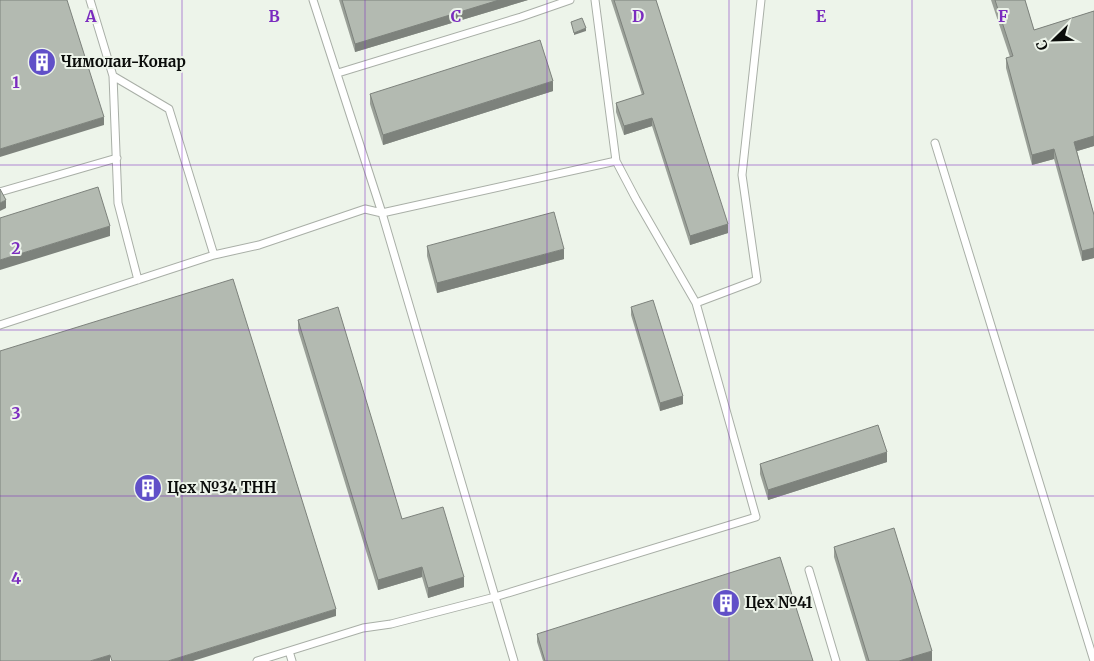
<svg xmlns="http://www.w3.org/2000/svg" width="1094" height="661" viewBox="0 0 1094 661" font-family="Merriweather,serif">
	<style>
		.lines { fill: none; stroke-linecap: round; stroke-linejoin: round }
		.lane-casing { stroke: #a9afa7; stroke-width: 9 }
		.lane { stroke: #fff; stroke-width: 7 }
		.wall { fill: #9aa098 }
		.shaded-wall { fill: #7d827c }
		.building { fill: #b3bab1; stroke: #7d827c }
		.grid { fill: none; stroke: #7b2cbf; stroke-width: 1; stroke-opacity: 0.55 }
		.labels { text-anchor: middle; stroke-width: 4; stroke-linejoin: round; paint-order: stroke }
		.poi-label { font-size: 15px; font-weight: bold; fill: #0a0c0a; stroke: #edf4ea; text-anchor: start }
		.grid-label { font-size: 16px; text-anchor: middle; font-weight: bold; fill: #7b2cbf; stroke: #edf4ea; stroke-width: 4; stroke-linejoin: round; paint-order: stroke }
	</style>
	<rect width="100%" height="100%" fill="#edf4ea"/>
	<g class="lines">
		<!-- lane casing -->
		<g class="lane-casing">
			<path id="lane" d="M 90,0 L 113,76 L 118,203 L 138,280
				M 313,0 L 382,213 L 514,661
				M 338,73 L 521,17 L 570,0
				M 113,76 L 169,109 L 214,255
				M 935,143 L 1094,661
				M 616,161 L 636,199 L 696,303
				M 0,192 L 117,158
				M 0,325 L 214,255 L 259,245 L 365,209 L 382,213 L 616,161 L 595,0
				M 809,570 L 836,661
				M 289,651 L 292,661
				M 257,661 L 363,628 L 391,624 L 495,597 L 756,517 L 696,303 L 757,280 L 742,175 L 761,0"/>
		</g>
		<!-- lane -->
		<use href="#lane" class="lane"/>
	</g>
	<!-- wall -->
	<path class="wall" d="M 339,0 L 528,0 L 355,52 Z
		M 611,0 L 656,0 L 728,233 L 690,245 L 652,126 L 624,135 L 616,112 L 616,103 L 642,95 Z
		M 991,0 L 1025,0 L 1034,30 L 1094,11 L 1094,146 L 1077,151 L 1094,215 L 1094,258 L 1082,261 L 1054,159 L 1032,165 L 1006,68 L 1006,58 L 1010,57 Z
		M 553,91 L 383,145 L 370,104 L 370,94 Z
		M 427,246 L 564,259 L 437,293 L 427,256 Z
		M 631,307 L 683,404 L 660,411 L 631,315 Z
		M 298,320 L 402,519 L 464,587 L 428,598 L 422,577 L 378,590 L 298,330 Z
		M 887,462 L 768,500 L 760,474 L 760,464 Z
		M 834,547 L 932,661 L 866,661 L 834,557 Z
		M 537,634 L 813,661 L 543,661 L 537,642 Z"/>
	<!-- shaded-wall -->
	<path class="shaded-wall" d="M 499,0 L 528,0 L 355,52 L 355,44 Z
		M 586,28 L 586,31 L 574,35 L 574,33 Z
		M 553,81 L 553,91 L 383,145 L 383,135 Z
		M 104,117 L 104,125 L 0,157 L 0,149 Z
		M 652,118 L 652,126 L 624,135 L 624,126 Z
		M 1094,136 L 1094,146 L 1074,152 L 1074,142 Z
		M 1054,149 L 1054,159 L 1032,165 L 1032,155 Z
		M 6,200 L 6,208 L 0,211 L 0,203 Z
		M 728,224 L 728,233 L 690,245 L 690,236 Z
		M 110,226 L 110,236 L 0,270 L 0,260 Z
		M 1094,248 L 1094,258 L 1082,261 L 1082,251 Z
		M 564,249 L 564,259 L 437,293 L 437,283 Z
		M 683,396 L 683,404 L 660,411 L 660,403 Z
		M 887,452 L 887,462 L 768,500 L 768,490 Z
		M 422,567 L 422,577 L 378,590 L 378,580 Z
		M 464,577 L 464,587 L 428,598 L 428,588 Z
		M 336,609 L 336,616 L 193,661 L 168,661 Z
		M 932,651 L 932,661 L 899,661 Z
		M 110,655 L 110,661 L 90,661 Z"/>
	<!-- building -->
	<path class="building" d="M 0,0 L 67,0 L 104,117 L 0,149 Z
		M 342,0 L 499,0 L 355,44 Z
		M 614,0 L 656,0 L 728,224 L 690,236 L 652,118 L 624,126 L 616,103 L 644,94 Z
		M 995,0 L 1025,0 L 1034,30 L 1094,11 L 1094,136 L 1074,142 L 1094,215 L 1094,248 L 1082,251 L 1054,149 L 1032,155 L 1006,58 L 1013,56 Z
		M 582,18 L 586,28 L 574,33 L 571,22 Z
		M 540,40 L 553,81 L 383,135 L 370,94 Z
		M 98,187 L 110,226 L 0,260 L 0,218 Z
		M 0,189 L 6,200 L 0,203 Z
		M 554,212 L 564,249 L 437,283 L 427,246 Z
		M 233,279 L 336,609 L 168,661 L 112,661 L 110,655 L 90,661 L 0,661 L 0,351 Z
		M 653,300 L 683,396 L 660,403 L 631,307 Z
		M 338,307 L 402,519 L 443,507 L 464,577 L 428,588 L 422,567 L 378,580 L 298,320 Z
		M 878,425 L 887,452 L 768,490 L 760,464 Z
		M 894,528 L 932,651 L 899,661 L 869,661 L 834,547 Z
		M 780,557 L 813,661 L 545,661 L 537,634 Z"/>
	<!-- grid -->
	<path class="grid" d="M 182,0 L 182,661M 365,0 L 365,661M 547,0 L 547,661M 729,0 L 729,661M 912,0 L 912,661M 0,165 L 1094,165M 0,330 L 1094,330M 0,496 L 1094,496"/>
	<!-- icons -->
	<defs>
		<g id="building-disc" transform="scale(1.4375)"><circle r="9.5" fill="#6150c8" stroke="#edf4ea"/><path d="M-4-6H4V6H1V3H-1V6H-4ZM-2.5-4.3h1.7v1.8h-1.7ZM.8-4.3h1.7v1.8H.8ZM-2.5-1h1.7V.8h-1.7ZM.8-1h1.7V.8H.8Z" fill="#fff"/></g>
	</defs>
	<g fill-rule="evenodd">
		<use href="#building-disc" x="42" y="62"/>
		<use href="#building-disc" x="148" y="488"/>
		<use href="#building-disc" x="726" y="603"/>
	</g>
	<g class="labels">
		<!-- poi labels -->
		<g class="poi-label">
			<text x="61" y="67">Чимолаи-Конар</text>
			<text x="167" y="493">Цех №34 ТНН</text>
			<text x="745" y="608">Цех №41</text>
		</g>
	</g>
	<g class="grid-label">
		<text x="91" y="22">A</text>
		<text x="274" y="22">B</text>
		<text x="456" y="22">C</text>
		<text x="638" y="22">D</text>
		<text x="821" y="22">E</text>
		<text x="1003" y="22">F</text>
		<text x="16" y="88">1</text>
		<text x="16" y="254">2</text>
		<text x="16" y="419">3</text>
		<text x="16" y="584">4</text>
	</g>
	<!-- north arrow -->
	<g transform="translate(1054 40) rotate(247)" stroke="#edf4ea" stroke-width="4" paint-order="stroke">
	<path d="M0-4L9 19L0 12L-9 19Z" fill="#0a0c0a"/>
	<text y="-8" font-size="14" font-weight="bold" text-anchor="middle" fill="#0a0c0a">С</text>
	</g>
</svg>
